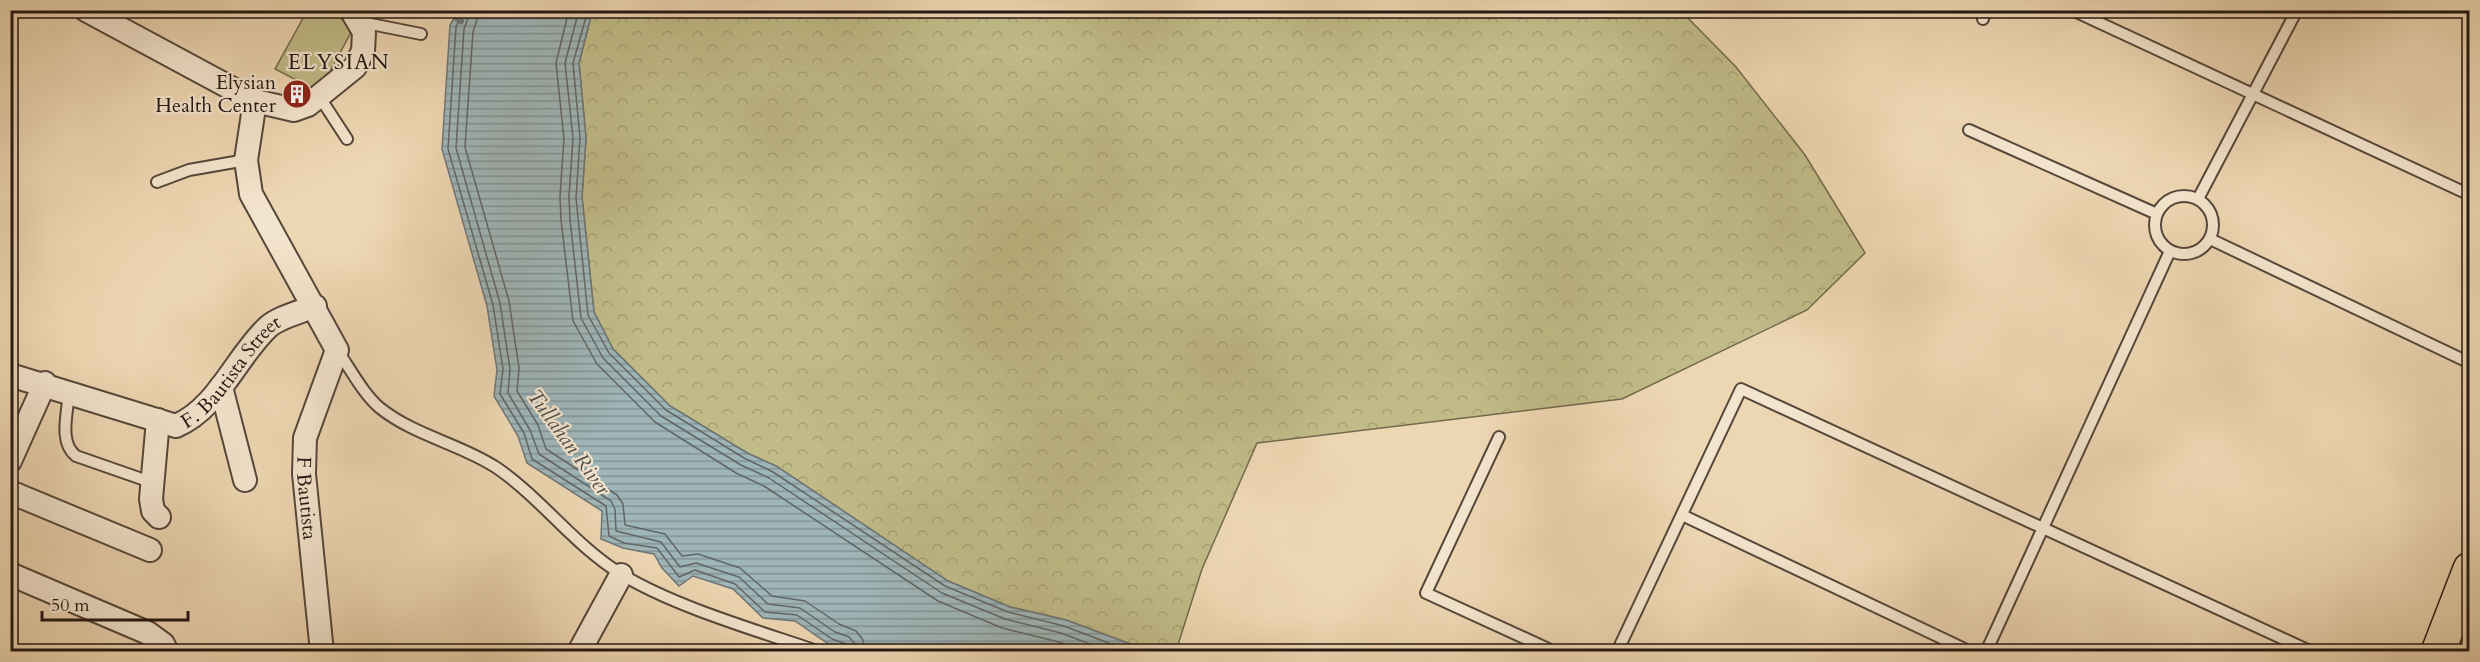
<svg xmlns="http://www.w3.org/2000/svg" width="2480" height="662" viewBox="0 0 2480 662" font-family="Cardo,serif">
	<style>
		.forest { fill: url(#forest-crowns); stroke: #72694d; stroke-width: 1.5 }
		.park { fill: #c0bb87; stroke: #72694d; stroke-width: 1.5 }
		.water { fill: url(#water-rules); stroke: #6e7677; stroke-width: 1.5 }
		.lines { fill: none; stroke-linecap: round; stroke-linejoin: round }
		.shore { stroke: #626666; stroke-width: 1.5 }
		.stream { stroke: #6e7677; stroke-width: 6 }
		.service-casing { stroke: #56473b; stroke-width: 14 }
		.minor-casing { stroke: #56473b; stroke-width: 26 }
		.motorway-casing { stroke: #241713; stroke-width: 36 }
		.service { stroke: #f3e4cd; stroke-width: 10 }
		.minor { stroke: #f3e4cd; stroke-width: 22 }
		.motorway { stroke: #edd6b2; stroke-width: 33 }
		.labels { text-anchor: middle; stroke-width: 4.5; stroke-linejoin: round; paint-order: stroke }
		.poi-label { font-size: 20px; fill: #241713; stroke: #f3e4cd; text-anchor: end }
		.street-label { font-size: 20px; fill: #241713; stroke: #f3e4cd }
		.neighbourhood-label { font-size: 21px; letter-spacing: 1.5px; fill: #241713; stroke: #f3e4cd }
		.water-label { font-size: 21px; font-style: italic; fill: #4f4f4d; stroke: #f3e4cd }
	</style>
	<defs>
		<pattern id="forest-crowns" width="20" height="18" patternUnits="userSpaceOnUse" patternTransform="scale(1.5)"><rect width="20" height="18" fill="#c0bb87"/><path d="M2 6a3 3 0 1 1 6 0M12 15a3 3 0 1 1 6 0" fill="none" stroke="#a5a074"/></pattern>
		<pattern id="water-rules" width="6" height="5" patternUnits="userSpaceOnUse" patternTransform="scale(1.5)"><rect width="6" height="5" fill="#9fb6b9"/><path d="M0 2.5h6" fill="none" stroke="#819395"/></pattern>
	</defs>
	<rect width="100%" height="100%" fill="#edd6b2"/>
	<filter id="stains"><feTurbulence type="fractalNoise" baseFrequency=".00333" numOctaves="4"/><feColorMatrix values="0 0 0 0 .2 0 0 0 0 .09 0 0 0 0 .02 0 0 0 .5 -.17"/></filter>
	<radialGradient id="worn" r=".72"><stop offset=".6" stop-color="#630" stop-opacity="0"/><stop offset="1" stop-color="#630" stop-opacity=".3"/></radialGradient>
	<!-- forest -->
	<path class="forest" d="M 596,10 L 1681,11 L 1736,67 L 1805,155 L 1865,253 L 1807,310 L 1622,399 L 1257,443 L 1202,569 L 1176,651 L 1149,651 L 1066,620 L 1010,607 L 948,581 L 776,466 L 747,453 L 670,406 L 613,349 L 594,312 L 582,197 L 586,138 L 579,63 L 591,16 Z"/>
	<!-- park -->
	<path class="park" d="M 307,11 L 333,11 L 356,23 L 319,92 L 275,69 Z"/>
	<!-- water -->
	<path class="water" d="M 459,10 L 596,11 L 591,16 L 579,63 L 586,138 L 582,197 L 594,312 L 613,349 L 670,406 L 747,453 L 776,466 L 948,581 L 1010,607 L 1066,620 L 1149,651 L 850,651 L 830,645 L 795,621 L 763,618 L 733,589 L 693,576 L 679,586 L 662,568 L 654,554 L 623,548 L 601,539 L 602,511 L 527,463 L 518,436 L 494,396 L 497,370 L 487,306 L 442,149 L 450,25 Z"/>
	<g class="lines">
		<!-- shore -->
		<path class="shore" d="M 463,10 L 456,27 L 448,149 L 493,305 L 503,369 L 500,394 L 524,433 L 532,459 L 606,506 L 609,536 L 624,543 L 657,548 L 679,577 L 695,570 L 735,584 L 765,612 L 797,615 L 832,639 L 846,644 L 848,652
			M 471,10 L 464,29 L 456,148 L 500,303 L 510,369 L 508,393 L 530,430 L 539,454 L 611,501 L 615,509 L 616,531 L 661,542 L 680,567 L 696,563 L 739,577 L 768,604 L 800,608 L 835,632 L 849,637 L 855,644 L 856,652
			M 480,10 L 473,32 L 465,147 L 509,301 L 519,368 L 517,391 L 538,425 L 546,449 L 617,495 L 623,504 L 625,525 L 665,534 L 682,556 L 698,554 L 740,568 L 772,596 L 805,601 L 839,624 L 856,631 L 863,640 L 865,652
			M 569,10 L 556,63 L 564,139 L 560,196 L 561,220 L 573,321 L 597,364 L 655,422 L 736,473 L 764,486 L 938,601 L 1002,628 L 1059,642 L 1085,652
			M 579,10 L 565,63 L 573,138 L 569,196 L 570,220 L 581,318 L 603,358 L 661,416 L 741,465 L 769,478 L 942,593 L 1005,619 L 1061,633 L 1111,652
			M 588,10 L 573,63 L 580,138 L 576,198 L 588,315 L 609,353 L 666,410 L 744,458 L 773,472 L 945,586 L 1008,612 L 1064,626 L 1132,652"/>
		<!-- stream -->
		<path class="stream" d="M 445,10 L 461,21"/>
		<!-- service casing -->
		<g class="service-casing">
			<path id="service" d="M 2072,10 L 2470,195
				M 1983,19 L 1985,10
				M 361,22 L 421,34
				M 319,96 L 347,139
				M 1969,130 L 2157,214
				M 157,182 L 189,170 L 246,160
				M2155 225a29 29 0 1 1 58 0a29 29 0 1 1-58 0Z
				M 2198,199 L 2297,10
				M 2210,239 L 2470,363
				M 337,350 C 350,368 363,394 380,408 C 415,436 461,444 497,468 C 542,499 574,545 621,574 C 675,607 759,631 820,652
				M 69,391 C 68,412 58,442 76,456 L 142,479
				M 1499,437 L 1426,593 L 1555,652
				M 1682,515 L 1971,652
				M 1617,652 L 1741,389 L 2312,652
				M 1986,652 L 2170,251"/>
		</g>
		<!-- minor casing -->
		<g class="minor-casing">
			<g id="minor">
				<path d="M 86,10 L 255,101 L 294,110 L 308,105 L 355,67 L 363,51 L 364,32 L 351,10"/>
				<path id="s1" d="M 255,101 L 246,160 L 251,194 L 337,350 L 305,438 L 304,474 L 322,652"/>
				<path id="s2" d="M 10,375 L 176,426 C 218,408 236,357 268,327 C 279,317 301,312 315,306"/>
				<path d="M 221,387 L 245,480"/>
				<path d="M 158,420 L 151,499 L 153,511 L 159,517"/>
				<path d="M 10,461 L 45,383"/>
				<path d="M 10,492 L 150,550"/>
				<path d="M 10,574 L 148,633 L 163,644 L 167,652"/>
				<path d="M 579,652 L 621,575"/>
			</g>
		</g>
		<!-- motorway casing -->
		<g class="motorway-casing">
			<path id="motorway" d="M 2438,652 L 2470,569"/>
		</g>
		<!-- service -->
		<use href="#service" class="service"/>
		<!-- minor -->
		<use href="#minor" class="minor"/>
		<!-- motorway -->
		<use href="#motorway" class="motorway"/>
	</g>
	<!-- icons -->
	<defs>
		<g id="building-disc" transform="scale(1.5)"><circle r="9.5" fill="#8f2418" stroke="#f3e4cd"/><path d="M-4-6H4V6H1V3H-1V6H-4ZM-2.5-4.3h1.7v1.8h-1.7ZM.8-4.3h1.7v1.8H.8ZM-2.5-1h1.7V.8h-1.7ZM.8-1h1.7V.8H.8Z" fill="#fff"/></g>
	</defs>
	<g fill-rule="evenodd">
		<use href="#building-disc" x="297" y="94"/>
	</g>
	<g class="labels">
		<!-- poi labels -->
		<g class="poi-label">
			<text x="276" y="89">Elysian<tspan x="276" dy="23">Health Center</tspan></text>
		</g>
		<!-- street labels -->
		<g class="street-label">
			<text dy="7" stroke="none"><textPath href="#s2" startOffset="252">F. Bautista Street</textPath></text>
			<text dy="7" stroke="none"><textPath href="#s1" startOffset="426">F Bautista</textPath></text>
		</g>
		<!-- neighbourhood labels -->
		<g class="neighbourhood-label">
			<text x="339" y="69">ELYSIAN</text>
		</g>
		<!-- water labels -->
		<g class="water-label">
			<text transform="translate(569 442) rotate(54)" y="7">Tullahan River</text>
		</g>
	</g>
	<!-- margin -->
	<rect width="2480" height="662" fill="none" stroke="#edd6b2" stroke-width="36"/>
	<rect x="12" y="12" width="2456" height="638" fill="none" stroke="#241713" stroke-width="3"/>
	<rect x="18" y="18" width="2444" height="626" fill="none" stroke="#241713" stroke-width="1.5"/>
	<!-- scale -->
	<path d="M42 611v9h146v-9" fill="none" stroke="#241713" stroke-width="3"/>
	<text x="51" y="611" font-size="18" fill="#241713" stroke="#f3e4cd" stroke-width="4.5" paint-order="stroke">50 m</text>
	<rect width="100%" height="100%" filter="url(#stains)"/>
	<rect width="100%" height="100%" fill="url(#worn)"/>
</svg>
